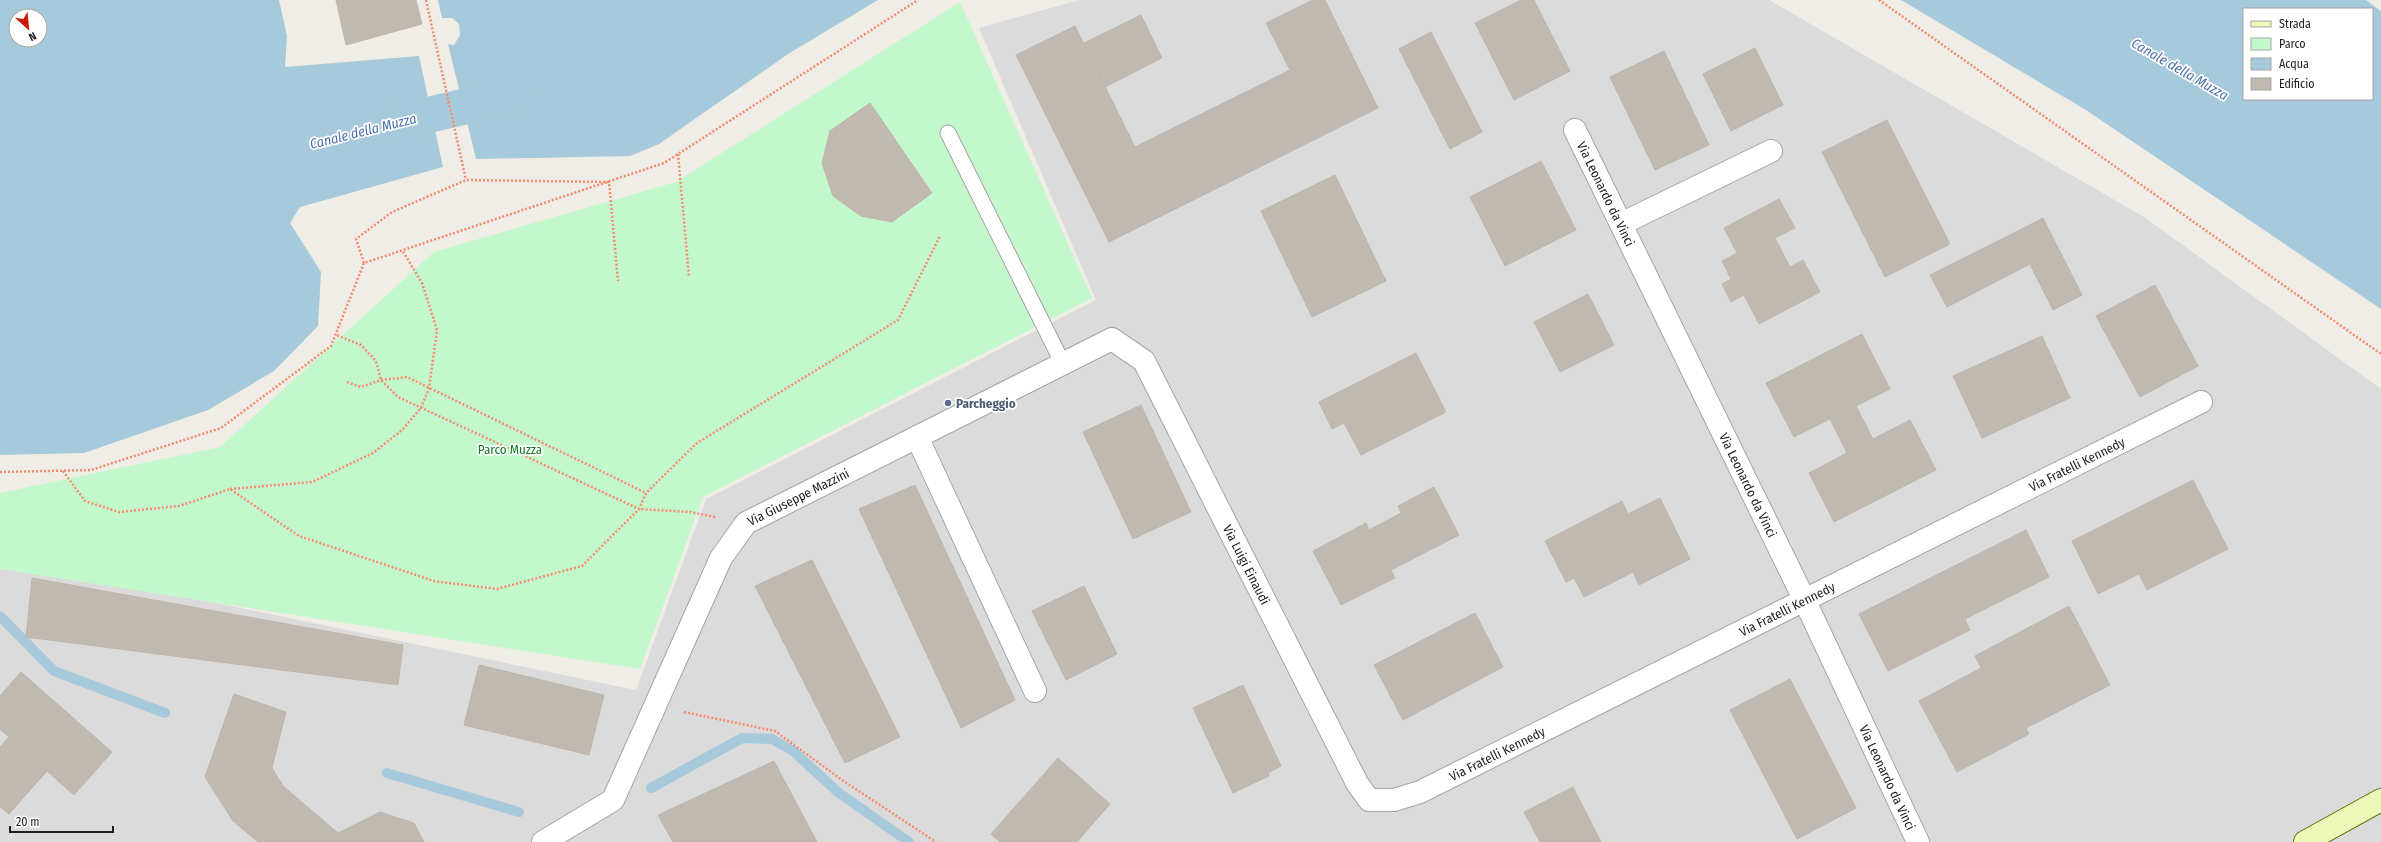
<svg xmlns="http://www.w3.org/2000/svg" width="2381" height="842" viewBox="0 0 2381 842" font-family="'Fira Sans Condensed',sans-serif">
	<style>
		.residential { fill: #dcdbdb }
		.park { fill: #c3f8cd }
		.water { fill: #a6c9db; fill-rule: evenodd }
		.lines { fill: none; stroke-linecap: round; stroke-linejoin: round }
		.stream { stroke: #a6c9db; stroke-width: 10 }
		.canal { stroke: #a6c9db; stroke-width: 36 }
		.building { fill: #bfb9b1; stroke: #c0b5a7 }
		.lane-casing { stroke: #a5a5a5; stroke-width: 17 }
		.street-casing { stroke: #a5a5a5; stroke-width: 24 }
		.secondary-casing { stroke: #5b7208; stroke-width: 24 }
		.path { stroke: #f58c6f; stroke-width: 2.5; stroke-dasharray: 2 2; stroke-linecap: butt }
		.lane { stroke: #fff; stroke-width: 15 }
		.street { stroke: #fff; stroke-width: 22 }
		.secondary { stroke: #eef7ba; stroke-width: 22 }
		.service-dot { fill: #5c6f8a; stroke: #fff; stroke-width: 1.5 }
		.labels { text-anchor: middle; stroke-width: 3.5; stroke-linejoin: round; paint-order: stroke }
		.street-label { font-size: 13px; fill: #1e1e1e; stroke: #fff }
		.service-label { font-size: 13px; font-weight: bold; fill: #4e5e75; stroke: #fff; text-anchor: start }
		.park-label { font-size: 13px; fill: #0f7a24; stroke: #fff }
		.water-label { font-size: 14px; font-style: italic; fill: #4d72ab; stroke: #fff }
	</style>
	<rect width="100%" height="100%" fill="#efede5"/>
	<!-- residential -->
	<path class="residential" d="M 1079,0 L 1769,0 L 2144,217 L 2381,389 L 2381,842 L 0,842 L 0,558 L 636,690 L 706,499 L 1096,300 L 979,28 Z"/>
	<!-- park -->
	<path class="park" d="M 960,2 L 1092,298 L 703,497 L 640,669 L 0,569 L 0,493 L 220,447 L 434,252 L 676,182 Z"/>
	<!-- water -->
	<path class="water" d="M 0,0 L 279,0 L 287,36 L 285,67 L 419,56 L 443,167 L 300,207 L 290,223 L 321,272 L 318,326 L 274,371 L 208,410 L 84,453 L 0,455 ZM 16,16 L 40,16 L 40,40 L 16,40 Z
		M 438,0 L 878,0 L 788,54 L 659,144 L 630,156 L 476,159 L 448,44 L 454,45 L 460,35 L 459,24 L 452,18 L 442,18 Z
		M 1901,0 L 2366,0 L 2381,11 L 2381,309 L 2086,110 ZM 2244,9 L 2372,9 L 2372,99 L 2244,99 Z"/>
	<g class="lines">
		<!-- stream -->
		<path class="stream" d="M 0,616 L 54,671 L 165,713
			M 387,773 L 519,812
			M 651,788 L 742,738 L 772,739 L 793,751 L 839,793 L 909,842"/>
		<!-- canal -->
		<path class="canal" d="M 383,126 L 512,95"/>
	</g>
	<!-- building -->
	<path class="building" d="M 336,0 L 416,0 L 422,24 L 346,45 Z
		M 1313,0 L 1325,0 L 1378,108 L 1109,242 L 1016,55 L 1075,26 L 1135,147 L 1290,70 L 1266,23 Z
		M 1521,0 L 1534,0 L 1570,71 L 1514,100 L 1475,23 Z
		M 1141,15 L 1162,58 L 1105,87 L 1084,43 Z
		M 1431,32 L 1482,132 L 1450,149 L 1399,49 Z
		M 1755,48 L 1783,105 L 1731,131 L 1703,74 Z
		M 1664,51 L 1709,145 L 1655,170 L 1610,77 Z
		M 870,103 L 932,193 L 892,222 L 861,216 L 833,196 L 822,163 L 830,131 Z
		M 1887,120 L 1950,244 L 1885,277 L 1822,152 Z
		M 1541,161 L 1576,230 L 1505,266 L 1470,197 Z
		M 1335,175 L 1386,281 L 1312,317 L 1261,211 Z
		M 1779,199 L 1795,228 L 1775,238 L 1790,267 L 1803,260 L 1820,292 L 1759,324 L 1744,295 L 1731,302 L 1722,284 L 1731,279 L 1722,261 L 1737,253 L 1724,228 Z
		M 2043,218 L 2082,295 L 2053,310 L 2014,233 Z
		M 2014,233 L 2030,264 L 1947,307 L 1930,275 Z
		M 2155,285 L 2198,366 L 2140,397 L 2096,316 Z
		M 1588,294 L 1614,345 L 1560,372 L 1534,322 Z
		M 1862,334 L 1890,389 L 1856,406 L 1873,439 L 1910,420 L 1936,470 L 1834,522 L 1809,473 L 1847,453 L 1830,419 L 1794,437 L 1766,383 Z
		M 2042,336 L 2070,398 L 1982,438 L 1953,376 Z
		M 1416,353 L 1446,412 L 1361,455 L 1344,423 L 1332,429 L 1319,402 Z
		M 1141,405 L 1191,512 L 1133,539 L 1083,432 Z
		M 2193,480 L 2228,549 L 2147,590 L 2139,574 L 2098,594 L 2072,541 Z
		M 915,485 L 1015,700 L 961,728 L 859,509 Z
		M 1434,487 L 1459,535 L 1391,570 L 1395,578 L 1341,605 L 1313,551 L 1366,523 L 1369,530 L 1401,513 L 1398,506 Z
		M 1660,498 L 1690,559 L 1639,585 L 1633,572 L 1584,597 L 1574,578 L 1566,582 L 1545,541 L 1622,501 L 1628,514 Z
		M 2026,530 L 2049,577 L 1965,619 L 1970,630 L 1888,671 L 1859,614 Z
		M 812,560 L 900,737 L 845,763 L 755,586 Z
		M 32,578 L 403,645 L 398,685 L 26,637 Z
		M 1084,586 L 1117,654 L 1066,680 L 1032,611 Z
		M 2069,606 L 2110,685 L 2026,728 L 2029,734 L 1957,772 L 1919,701 L 1981,668 L 1975,656 Z
		M 1475,613 L 1503,667 L 1403,720 L 1374,665 Z
		M 479,665 L 604,695 L 589,755 L 464,725 Z
		M 21,672 L 112,752 L 74,795 L 47,771 L 9,814 L 0,807 L 0,747 L 9,737 L 0,729 L 0,696 Z
		M 1790,679 L 1856,808 L 1797,839 L 1730,710 Z
		M 1243,685 L 1281,766 L 1268,773 L 1269,776 L 1233,793 L 1193,708 Z
		M 234,694 L 286,712 L 272,768 L 283,786 L 338,833 L 380,812 L 414,823 L 424,842 L 258,842 L 233,821 L 205,777 Z
		M 1058,758 L 1110,804 L 1077,842 L 1000,842 L 991,834 Z
		M 774,761 L 817,842 L 673,842 L 658,815 Z
		M 1573,787 L 1601,842 L 1540,842 L 1524,812 Z"/>
	<g class="lines">
		<!-- lane casing -->
		<g class="lane-casing">
			<path id="lane" d="M 948,133 L 1063,364"/>
		</g>
		<!-- street casing -->
		<g class="street-casing">
			<g id="street">
				<path id="s1" d="M 1575,130 L 1804,599 L 1918,842"/>
				<path d="M 1621,224 L 1771,151"/>
				<path d="M 917,437 L 1035,691"/>
				<path id="s2" d="M 543,842 L 613,800 L 721,558 L 746,523 L 1112,339 L 1144,361 L 1357,783 L 1369,800 L 1394,800 L 1420,792 L 2201,402"/>
			</g>
		</g>
		<!-- secondary casing -->
		<g class="secondary-casing">
			<path id="secondary" d="M 2305,842 L 2381,800"/>
		</g>
		<!-- path -->
		<path class="path" d="M 426,0 L 466,180
			M 1879,0 L 2381,354
			M 678,154 L 689,277
			M 364,263 L 356,239 L 392,212 L 466,180 L 609,182 L 618,281
			M 347,382 L 361,387 L 381,380 L 407,377 L 646,493
			M 63,471 L 85,501 L 119,512 L 179,506 L 230,489 L 299,536 L 434,581 L 497,589 L 582,566 L 639,509 L 398,397 L 381,380 L 376,361 L 361,345 L 336,335
			M 0,472 L 91,470 L 221,428 L 331,346 L 364,263 L 664,163 L 918,0
			M 230,489 L 312,482 L 373,453 L 403,429 L 421,408 L 429,388 L 437,330 L 422,283 L 402,250
			M 715,517 L 690,512 L 639,509 L 646,493 L 697,443 L 898,320 L 940,236
			M 684,712 L 775,731 L 842,780 L 936,842"/>
		<!-- lane -->
		<use href="#lane" class="lane"/>
		<!-- street -->
		<use href="#street" class="street"/>
		<!-- secondary -->
		<use href="#secondary" class="secondary"/>
	</g>
	<!-- markers -->
	<circle class="service-dot" cx="948" cy="403" r="4"/>
	<g class="labels">
		<!-- street labels -->
		<g class="street-label">
			<text dy="5" stroke="none"><textPath href="#s1" startOffset="71">Via Leonardo da Vinci</textPath></text>
			<text dy="5" stroke="none"><textPath href="#s2" startOffset="2118">Via Fratelli Kennedy</textPath></text>
			<text dy="5" stroke="none"><textPath href="#s1" startOffset="395">Via Leonardo da Vinci</textPath></text>
			<text dy="5" stroke="none"><textPath href="#s2" startOffset="448">Via Giuseppe Mazzini</textPath></text>
			<text dy="5" stroke="none"><textPath href="#s2" startOffset="1066">Via Luigi Einaudi</textPath></text>
			<text dy="5" stroke="none"><textPath href="#s2" startOffset="1794">Via Fratelli Kennedy</textPath></text>
			<text dy="5" stroke="none"><textPath href="#s2" startOffset="1470">Via Fratelli Kennedy</textPath></text>
			<text dy="5" stroke="none"><textPath href="#s1" startOffset="719">Via Leonardo da Vinci</textPath></text>
		</g>
		<!-- service labels -->
		<g class="service-label">
			<text x="956" y="408">Parcheggio</text>
		</g>
		<!-- park labels -->
		<g class="park-label">
			<text x="510" y="454">Parco Muzza</text>
		</g>
		<!-- water labels -->
		<g class="water-label">
			<text transform="translate(2180 69) rotate(30)" y="5">Canale della Muzza</text>
			<text transform="translate(363 131) rotate(-14)" y="5">Canale della Muzza</text>
		</g>
	</g>
	<!-- legend -->
	<rect x="2243" y="8" width="130" height="92" fill="#ffffff" stroke="#a5a5a5"/>
	<rect x="2251" y="21" width="20" height="6" fill="#eef7ba" stroke="#a5a5a5"/>
	<text x="2279" y="28" font-size="12" fill="#1e1e1e">Strada</text>
	<rect x="2251" y="38" width="20" height="12" fill="#c3f8cd" stroke="#a5a5a5"/>
	<text x="2279" y="48" font-size="12" fill="#1e1e1e">Parco</text>
	<rect x="2251" y="58" width="20" height="12" fill="#a6c9db" stroke="#a5a5a5"/>
	<text x="2279" y="68" font-size="12" fill="#1e1e1e">Acqua</text>
	<rect x="2251" y="78" width="20" height="12" fill="#bfb9b1" stroke="#a5a5a5"/>
	<text x="2279" y="88" font-size="12" fill="#1e1e1e">Edificio</text>
	<!-- north arrow -->
	<g transform="translate(28 28) rotate(153)"><circle r="19" fill="#ffffff" stroke="#a5a5a5"/>
	<path d="M0-3L7 15L0 10L-7 15Z" fill="#c61b06"/>
	<text y="-6" font-size="11" font-weight="bold" text-anchor="middle" fill="#1e1e1e">N</text>
	</g>
	<!-- scale -->
	<path d="M10 826v6h103v-6" fill="none" stroke="#1e1e1e" stroke-width="2"/>
	<text x="16" y="826" font-size="12" fill="#1e1e1e" stroke="#ffffff" stroke-width="3" paint-order="stroke">20 m</text>
</svg>
